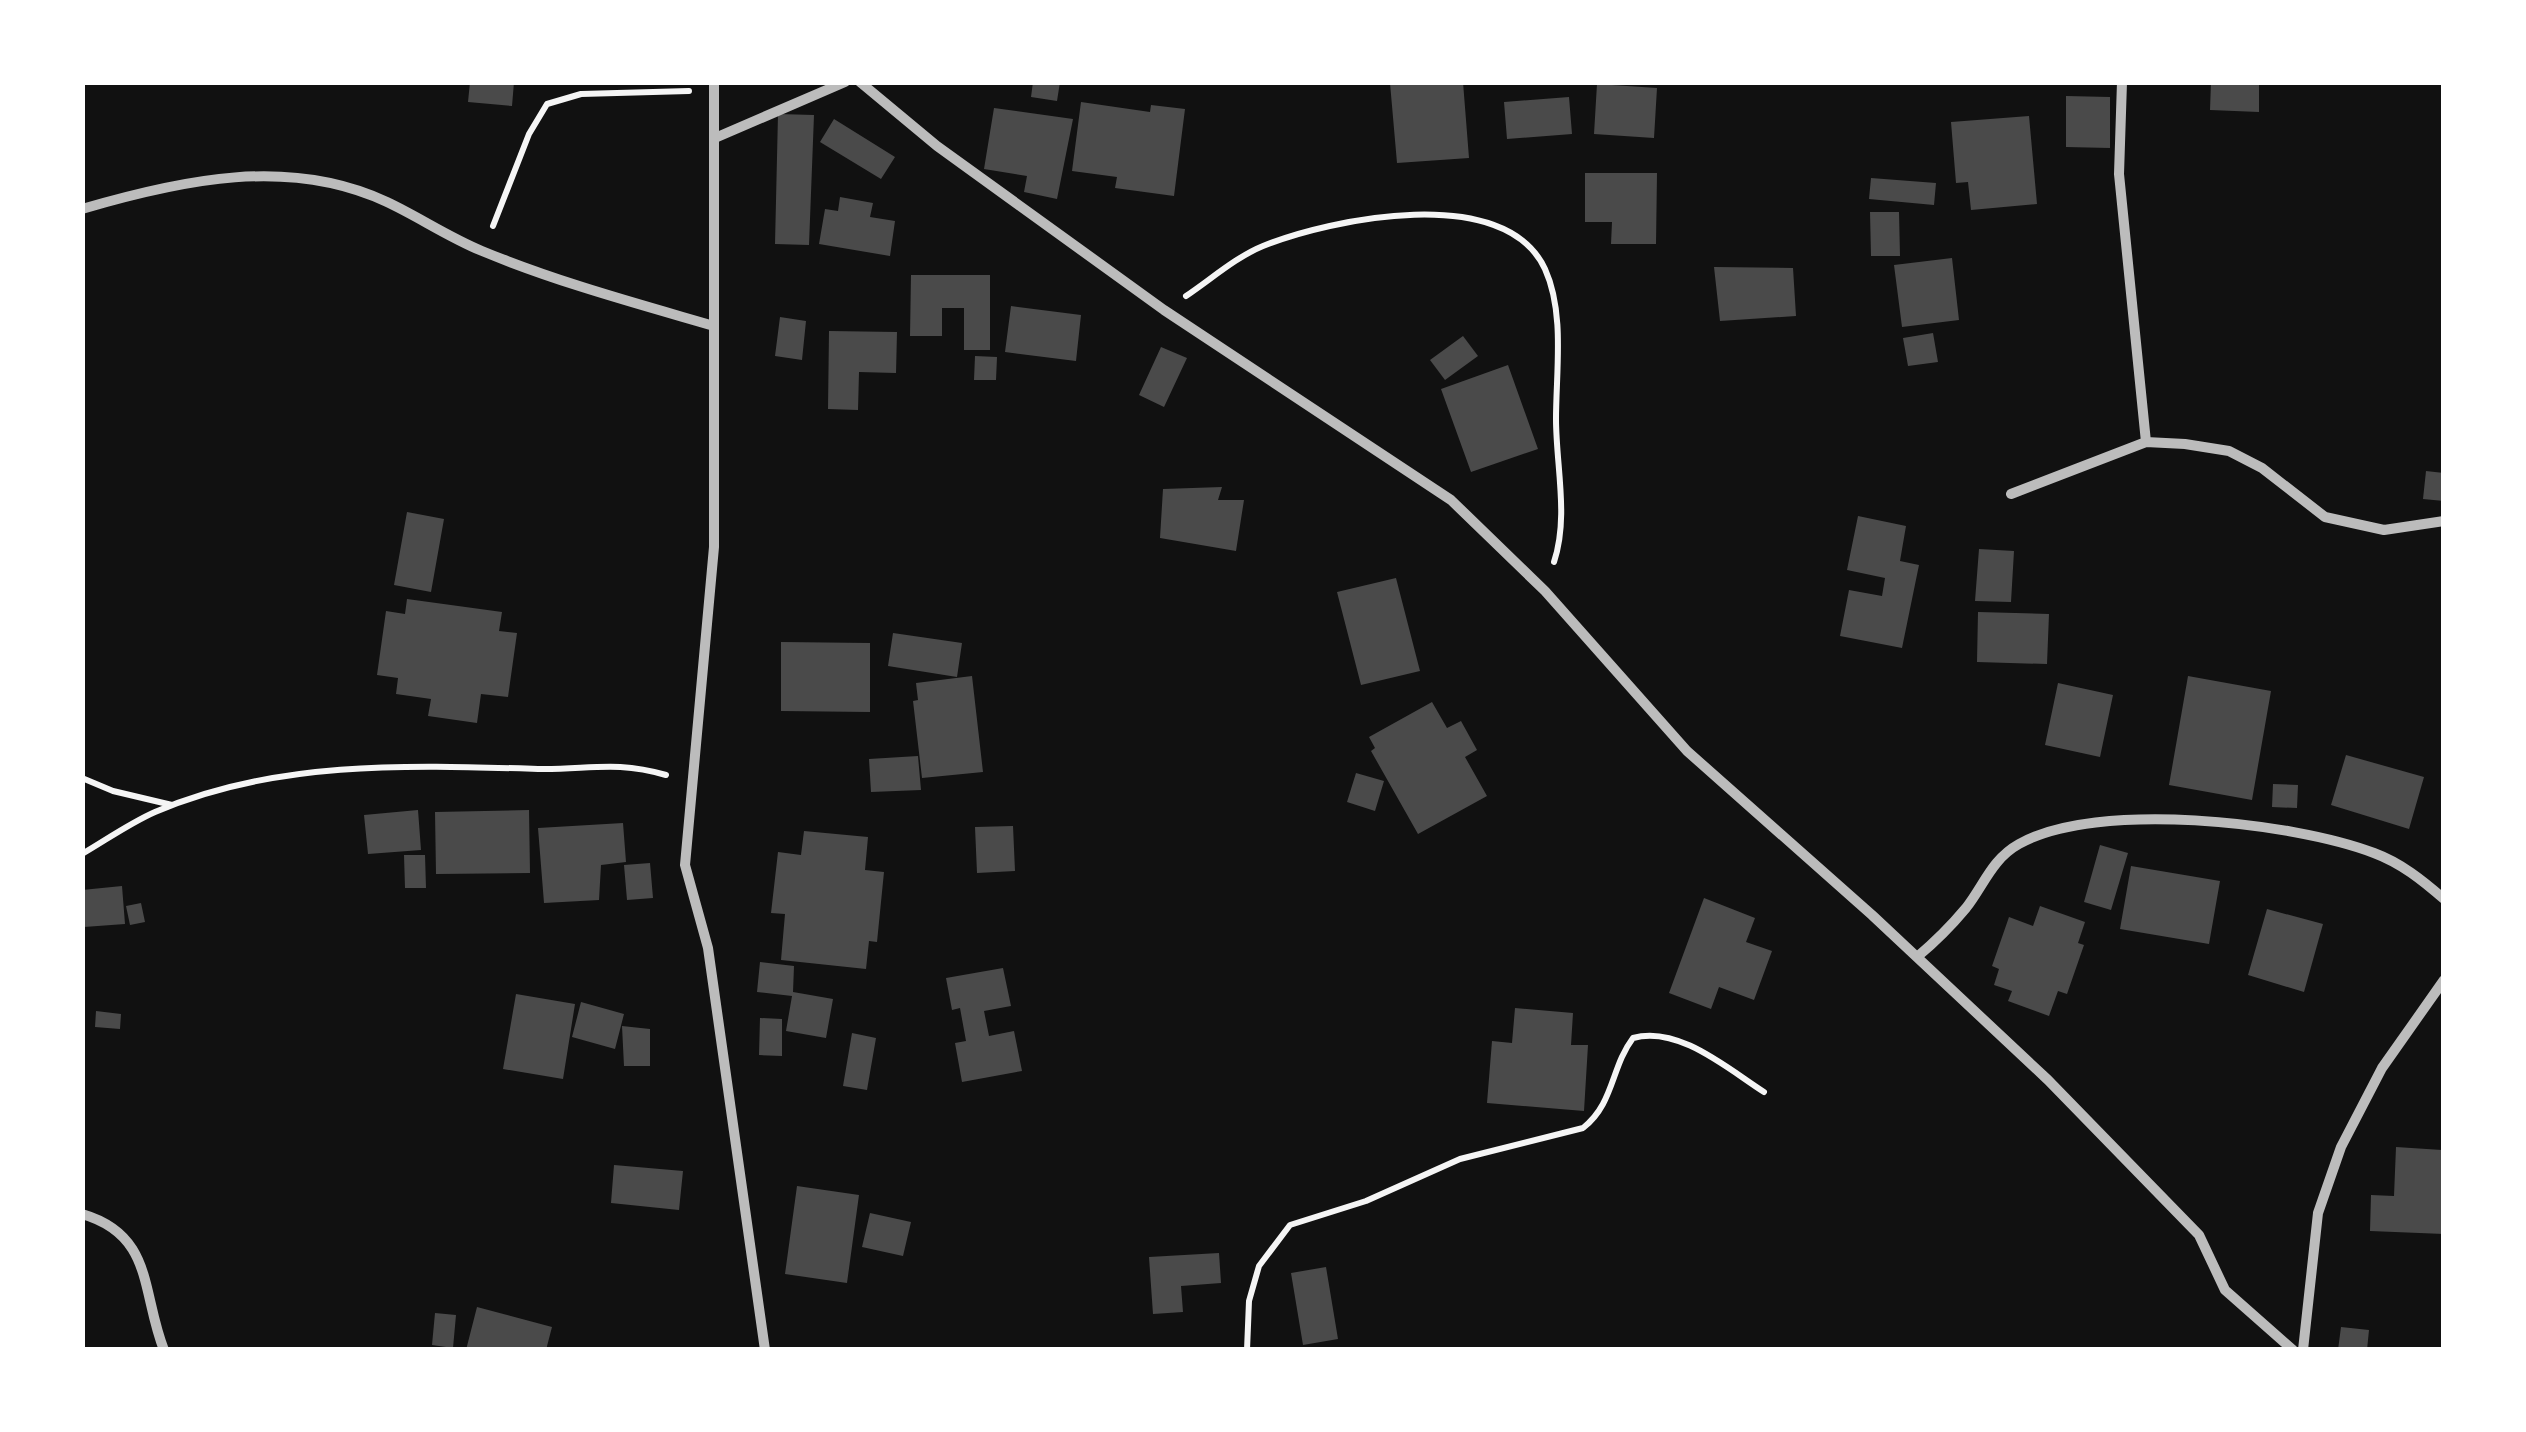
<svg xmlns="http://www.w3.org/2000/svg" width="2526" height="1432" viewBox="0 0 2526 1432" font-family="'Golos Text',sans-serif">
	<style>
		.building { fill: #4a4a4a }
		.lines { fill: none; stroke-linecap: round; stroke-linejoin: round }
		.path { stroke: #f5f5f5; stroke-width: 6 }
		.minor { stroke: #bcbcbc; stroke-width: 10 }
	</style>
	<rect width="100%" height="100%" fill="#111"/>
	<!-- building -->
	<path class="building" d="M 470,82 L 514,82 L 512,106 L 468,102 Z
		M 1033,82 L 1060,82 L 1057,101 L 1031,97 Z
		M 1463,82 L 1469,158 L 1397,163 L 1390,83 Z
		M 2211,82 L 2259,82 L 2259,112 L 2210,110 Z
		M 1597,84 L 1657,88 L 1654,138 L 1594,134 Z
		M 2066,96 L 2110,97 L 2110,148 L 2066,147 Z
		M 1569,97 L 1572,134 L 1507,139 L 1504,102 Z
		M 1081,102 L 1150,112 L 1151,105 L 1185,109 L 1174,196 L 1115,188 L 1117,177 L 1072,171 Z
		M 994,108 L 1073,119 L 1057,199 L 1024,192 L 1027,176 L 984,169 Z
		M 778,114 L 814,115 L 809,245 L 775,244 Z
		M 2029,116 L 2037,204 L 1971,210 L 1968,182 L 1956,183 L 1951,122 Z
		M 834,119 L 895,157 L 881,179 L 820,142 Z
		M 1585,173 L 1657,173 L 1656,244 L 1611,244 L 1612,222 L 1585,222 Z
		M 1871,178 L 1936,183 L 1934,205 L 1869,199 Z
		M 840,197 L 873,203 L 870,217 L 895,221 L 890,256 L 819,244 L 825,209 L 838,211 Z
		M 1870,212 L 1899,212 L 1900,256 L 1871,256 Z
		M 1952,258 L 1959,320 L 1902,327 L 1894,265 Z
		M 1714,267 L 1793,268 L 1796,316 L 1720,321 Z
		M 911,275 L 990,275 L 990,350 L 964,350 L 964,308 L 942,308 L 942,336 L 910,336 Z
		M 1011,306 L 1081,315 L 1076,361 L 1005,352 Z
		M 780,317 L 806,321 L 802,360 L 775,356 Z
		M 829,331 L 897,332 L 896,373 L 859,372 L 858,410 L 828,409 Z
		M 1933,333 L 1938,362 L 1908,366 L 1903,338 Z
		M 1463,336 L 1478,356 L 1445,380 L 1430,360 Z
		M 1161,347 L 1187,358 L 1164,407 L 1139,395 Z
		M 975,356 L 997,357 L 996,380 L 974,380 Z
		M 1508,365 L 1538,449 L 1471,472 L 1441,389 Z
		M 2426,471 L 2444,473 L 2444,501 L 2423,499 Z
		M 1222,487 L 1218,500 L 1244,500 L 1236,551 L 1160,538 L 1163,489 Z
		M 407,512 L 444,519 L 431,592 L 394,585 Z
		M 1858,516 L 1906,526 L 1900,561 L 1919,565 L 1902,648 L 1840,636 L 1849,590 L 1882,596 L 1885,578 L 1847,570 Z
		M 1979,549 L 2014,551 L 2011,602 L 1975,601 Z
		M 1396,578 L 1420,671 L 1361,685 L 1337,592 Z
		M 407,599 L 502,612 L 499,631 L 517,633 L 508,697 L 481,694 L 477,723 L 428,716 L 431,699 L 396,694 L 398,678 L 377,675 L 386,611 L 405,614 Z
		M 1978,612 L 2049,614 L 2047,664 L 1977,662 Z
		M 893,633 L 962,643 L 957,677 L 888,666 Z
		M 781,642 L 870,643 L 870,712 L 781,711 Z
		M 972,676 L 983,772 L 922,778 L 913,701 L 918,700 L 916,683 Z
		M 2188,676 L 2271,691 L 2252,800 L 2169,785 Z
		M 2058,683 L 2113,695 L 2100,757 L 2045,745 Z
		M 1432,702 L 1447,728 L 1461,721 L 1477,750 L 1465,757 L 1487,796 L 1418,834 L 1371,751 L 1375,748 L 1369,737 Z
		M 2346,755 L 2424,777 L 2409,829 L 2331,805 Z
		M 918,756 L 921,790 L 871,792 L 869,759 Z
		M 1356,773 L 1384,781 L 1375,811 L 1347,802 Z
		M 2273,784 L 2298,785 L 2297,808 L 2272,807 Z
		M 418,810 L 421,850 L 368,854 L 364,815 Z
		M 529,810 L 530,873 L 436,874 L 435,812 Z
		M 623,823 L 626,862 L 601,865 L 599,900 L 544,903 L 538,828 Z
		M 1013,826 L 1015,871 L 977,873 L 975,827 Z
		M 804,831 L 868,837 L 865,870 L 884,872 L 877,942 L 869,941 L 866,969 L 781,960 L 785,914 L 771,913 L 778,852 L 801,855 Z
		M 2100,845 L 2128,853 L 2111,910 L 2084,902 Z
		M 404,855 L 425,855 L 426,888 L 405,888 Z
		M 650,863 L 653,898 L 627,900 L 624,865 Z
		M 2131,866 L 2220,881 L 2209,944 L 2120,929 Z
		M 122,886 L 125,924 L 84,927 L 82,890 Z
		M 1704,898 L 1755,918 L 1746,942 L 1772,951 L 1754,1000 L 1719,987 L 1711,1009 L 1669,993 Z
		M 141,903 L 145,922 L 130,925 L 126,906 Z
		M 2040,906 L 2085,922 L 2078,943 L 2084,945 L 2067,994 L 2058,991 L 2049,1016 L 2008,1001 L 2012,991 L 1994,985 L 1999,969 L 1992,966 L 2009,917 L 2033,926 Z
		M 2267,909 L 2323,924 L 2304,992 L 2248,975 Z
		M 760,962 L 794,966 L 793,992 L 833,999 L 826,1038 L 786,1031 L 792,996 L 757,992 Z
		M 1003,968 L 1011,1006 L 984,1011 L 989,1036 L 1014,1031 L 1022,1071 L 962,1082 L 955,1043 L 966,1041 L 960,1008 L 952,1010 L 946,978 Z
		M 516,994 L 575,1004 L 563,1079 L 503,1069 Z
		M 581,1002 L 624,1014 L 615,1049 L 572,1037 Z
		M 1515,1008 L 1573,1013 L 1571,1045 L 1588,1045 L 1584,1111 L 1487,1103 L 1492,1041 L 1512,1043 Z
		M 96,1011 L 121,1014 L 120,1029 L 95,1027 Z
		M 760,1018 L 782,1019 L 782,1056 L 759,1055 Z
		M 622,1026 L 650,1029 L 650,1066 L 624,1066 Z
		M 852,1033 L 876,1038 L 867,1090 L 843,1086 Z
		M 2396,1147 L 2442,1150 L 2444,1234 L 2370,1231 L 2371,1195 L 2394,1196 Z
		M 614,1165 L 683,1171 L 679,1210 L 611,1203 Z
		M 797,1186 L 859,1195 L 847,1283 L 785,1274 Z
		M 870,1213 L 911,1222 L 903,1256 L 862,1247 Z
		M 1219,1253 L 1221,1283 L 1181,1286 L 1183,1312 L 1153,1314 L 1149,1257 Z
		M 1326,1267 L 1338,1339 L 1303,1345 L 1291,1273 Z
		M 477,1307 L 552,1327 L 546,1350 L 466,1350 Z
		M 435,1313 L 456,1315 L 453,1348 L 432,1345 Z
		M 2341,1327 L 2369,1330 L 2367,1350 L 2338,1350 Z"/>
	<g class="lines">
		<!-- path -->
		<path class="path" d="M 493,226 L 529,134 L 547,104 L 581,94 L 689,91
			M 1186,296 C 1210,280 1236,257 1263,246 C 1330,219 1505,182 1545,269 C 1565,313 1556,371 1556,419 C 1556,466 1569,517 1554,562
			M 82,778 L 113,791 L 172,805
			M 82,854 C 106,840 130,823 155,812 C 275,760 409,765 538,769 C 588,770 615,760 666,775
			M 1247,1350 L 1249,1301 L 1259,1266 L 1290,1225 L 1366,1201 L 1460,1159 L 1583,1128 C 1614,1104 1611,1067 1633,1038 C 1678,1025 1728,1069 1764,1092"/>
		<!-- minor -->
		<path class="minor" d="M 714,82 L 714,547 L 685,865 L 708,948 L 765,1350
			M 860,82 L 937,146 L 1164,310 L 1451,500 L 1545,591 L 1687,751 L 1872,915 L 2048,1080 L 2199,1235 L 2225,1290 L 2293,1350
			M 2122,82 L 2119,174 L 2146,442
			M 715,138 L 845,82
			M 82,209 C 181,180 289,156 387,202 C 419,217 448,237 482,251 C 557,282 635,303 714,326
			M 2011,494 L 2146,442 L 2185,444 L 2229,451 L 2262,468 L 2325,517 L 2384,530 L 2444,521
			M 1917,957 C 1935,942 1951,926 1966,908 C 1984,885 1992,859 2019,844 C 2096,800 2293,822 2374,853 C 2401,863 2422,880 2444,899
			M 82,1214 C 154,1235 141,1292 164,1350
			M 2303,1350 L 2318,1213 L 2341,1147 L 2382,1068 L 2444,980"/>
	</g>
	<!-- border -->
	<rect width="2526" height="1432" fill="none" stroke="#ffffff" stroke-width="170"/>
</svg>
